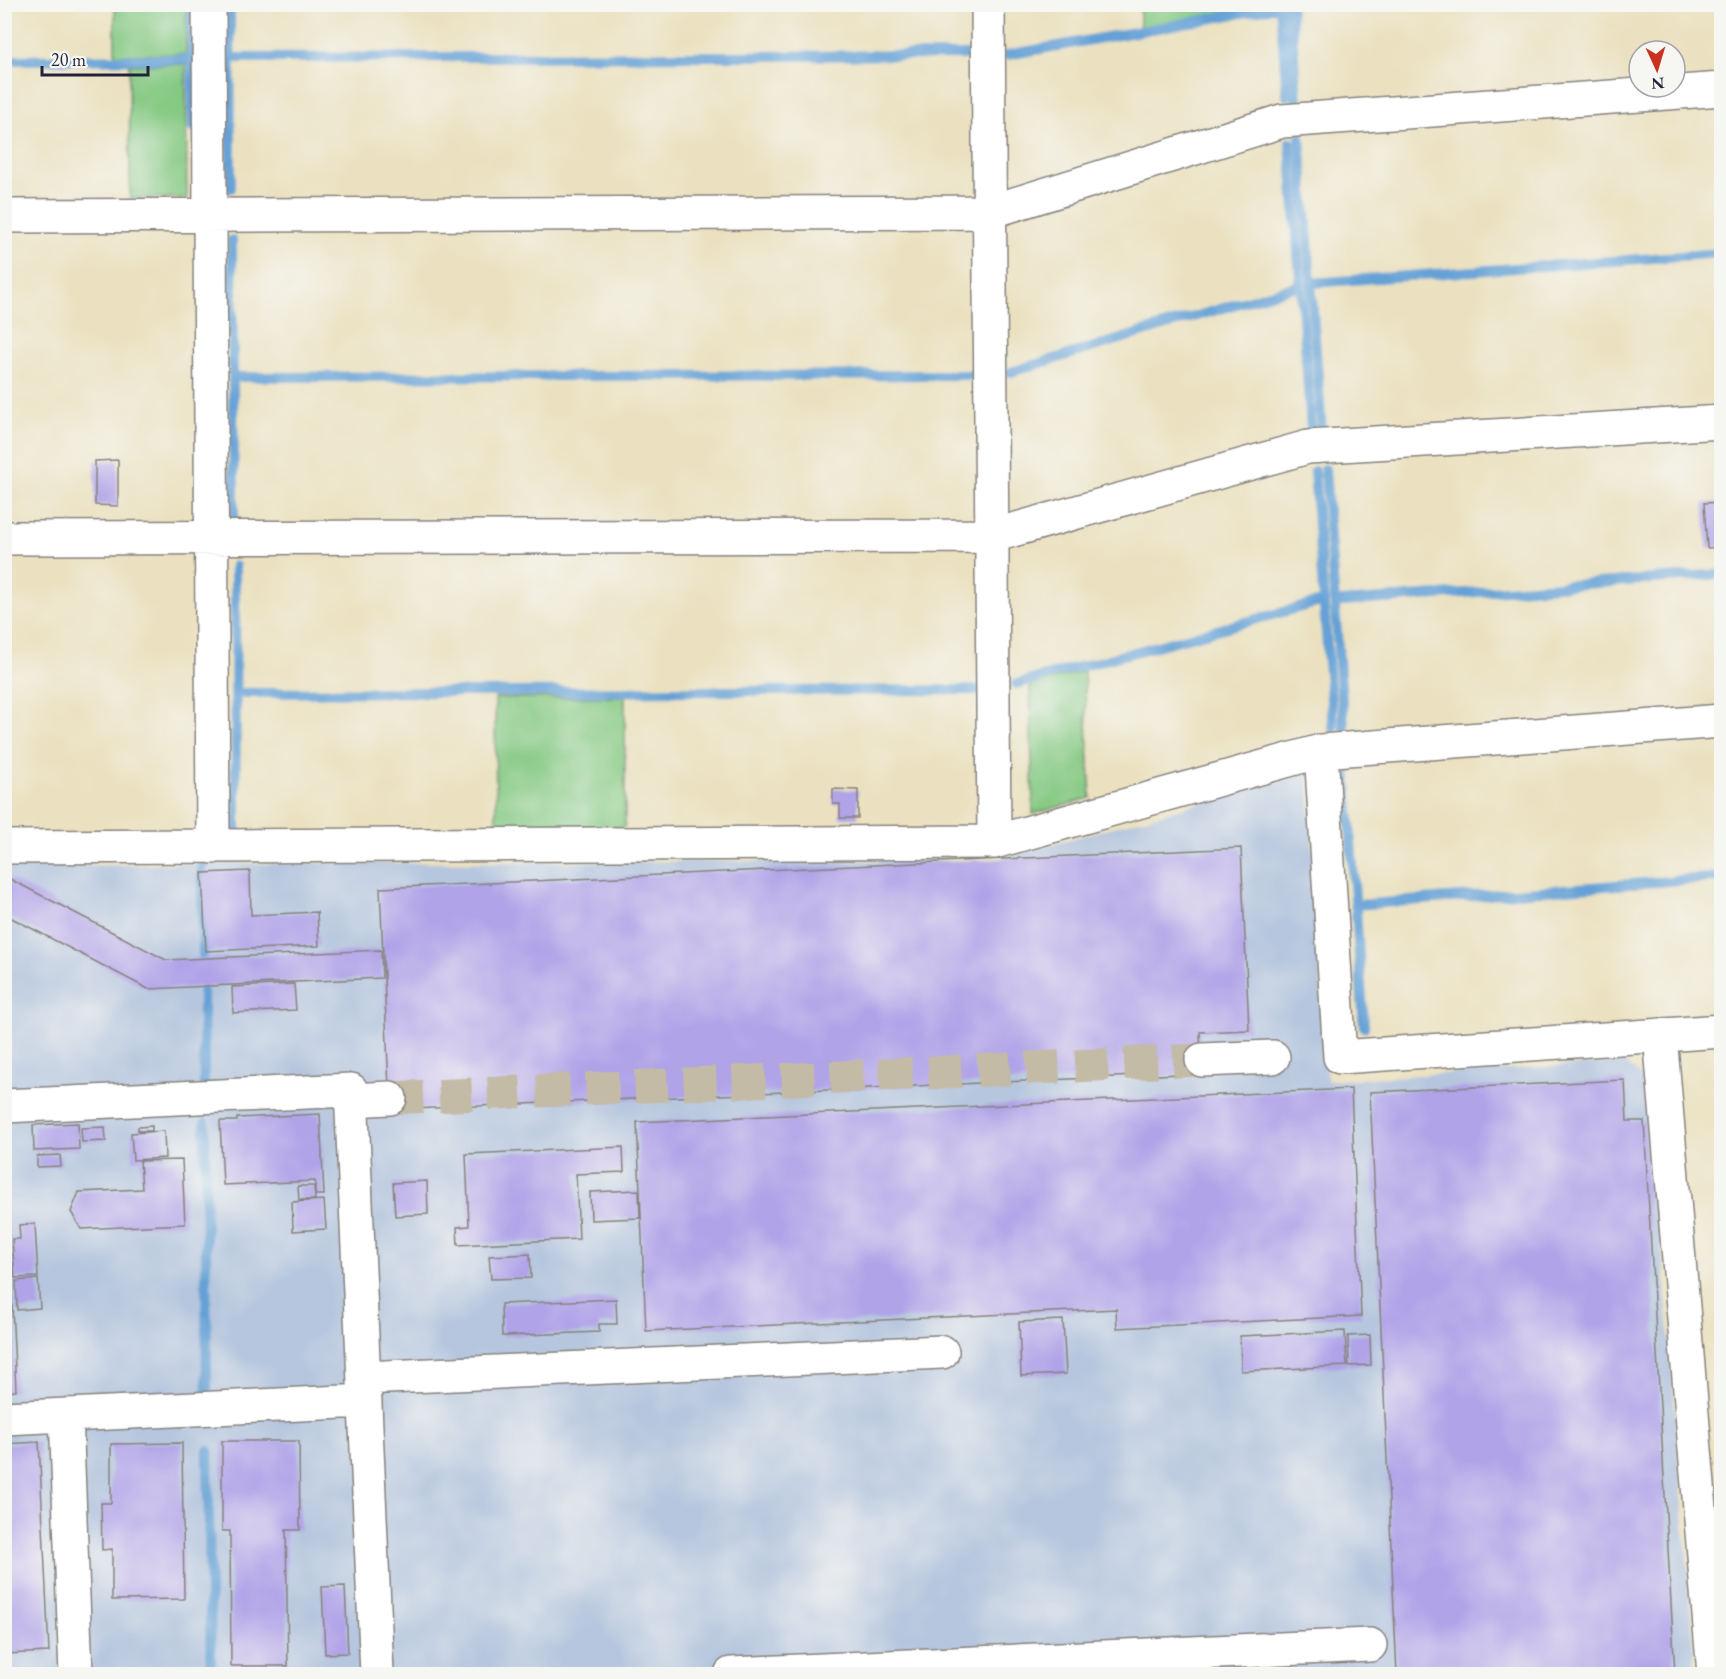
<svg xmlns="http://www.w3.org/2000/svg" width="1726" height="1679" viewBox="0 0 1726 1679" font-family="'EB Garamond',serif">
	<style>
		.industrial { fill: #b6c6de }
		.green { fill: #85c983; stroke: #54765f; stroke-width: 1.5 }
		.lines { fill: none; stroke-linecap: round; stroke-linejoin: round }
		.stream { stroke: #65a1d6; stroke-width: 10 }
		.building { fill: #b0a3e8 }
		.minor-tunnel { stroke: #c3bba5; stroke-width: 33; stroke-dasharray: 33 16; stroke-linecap: butt }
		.minor-casing { stroke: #86827e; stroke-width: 36 }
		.minor { stroke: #fff; stroke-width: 33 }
	</style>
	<rect width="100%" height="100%" fill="#f6f6f2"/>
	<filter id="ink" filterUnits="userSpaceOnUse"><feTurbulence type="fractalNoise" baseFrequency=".0167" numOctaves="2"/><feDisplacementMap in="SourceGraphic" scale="12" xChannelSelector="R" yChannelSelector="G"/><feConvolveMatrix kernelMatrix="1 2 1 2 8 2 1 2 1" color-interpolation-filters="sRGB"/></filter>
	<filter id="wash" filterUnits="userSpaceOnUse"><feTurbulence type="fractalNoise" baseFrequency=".008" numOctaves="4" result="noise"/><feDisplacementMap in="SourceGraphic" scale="24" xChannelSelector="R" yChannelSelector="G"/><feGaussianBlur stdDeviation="1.35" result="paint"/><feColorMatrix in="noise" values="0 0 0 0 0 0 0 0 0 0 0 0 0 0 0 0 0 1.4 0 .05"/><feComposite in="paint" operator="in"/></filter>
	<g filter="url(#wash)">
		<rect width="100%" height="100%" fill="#ebe1c0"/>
		<!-- industrial -->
		<path class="industrial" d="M 1308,773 L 1327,1081 L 1624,1062 L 1649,1083 L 1696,1674 L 5,1674 L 4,867 L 176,864 L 995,860 Z"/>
		<!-- green -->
		<path class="green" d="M 115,5 L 186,5 L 186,54 L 115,55 Z
			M 1140,5 L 1140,4 L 1267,5 L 1140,27 Z
			M 186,64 L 187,198 L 130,198 L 129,65 Z
			M 1084,671 L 1091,798 L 1033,814 L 1030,685 Z
			M 625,697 L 625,827 L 496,828 L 495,698 Z"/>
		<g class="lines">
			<!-- stream -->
			<path class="stream" d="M 192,4 L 193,127
				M 230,4 L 231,188
				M 1280,4 L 1287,96
				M 1290,4 L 1297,101
				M 1007,55 L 1280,6
				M 230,58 L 975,55
				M 4,60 L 192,59
				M 1300,137 L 1322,431
				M 1290,142 L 1311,428
				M 232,240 L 234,516
				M 1311,283 L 1722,253
				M 1011,372 L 1300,285
				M 233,377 L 978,375
				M 1325,469 L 1344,727
				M 1314,471 L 1333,728
				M 235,566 L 236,831
				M 1342,602 L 1722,574
				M 1016,684 L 1324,601
				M 236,693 L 982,690
				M 1346,767 L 1364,1027
				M 202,865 L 203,955
				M 1356,905 L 1722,877
				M 203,992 L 204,1086
				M 205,1123 L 207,1392
				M 208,1450 L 211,1674"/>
		</g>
		<g id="blocks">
			<!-- building -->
			<path class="building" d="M 118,460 L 118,506 L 95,505 L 95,461 Z
				M 1722,502 L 1722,547 L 1707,548 L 1704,503 Z
				M 833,789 L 858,790 L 858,818 L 840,818 L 840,804 L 833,804 Z
				M 1241,848 L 1249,1030 L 1200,1032 L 1202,1073 L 390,1110 L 380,888 Z
				M 250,871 L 251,915 L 317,912 L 319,946 L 206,951 L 202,873 Z
				M 4,876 L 166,960 L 381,950 L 382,978 L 148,989 L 4,914 Z
				M 294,984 L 296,1010 L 233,1013 L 232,987 Z
				M 1625,1080 L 1627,1121 L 1644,1121 L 1675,1674 L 1397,1674 L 1370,1092 Z
				M 1351,1089 L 1361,1316 L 1117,1328 L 1116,1309 L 646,1331 L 637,1122 Z
				M 320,1114 L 324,1195 L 315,1195 L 315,1181 L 223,1185 L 220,1121 L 237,1121 L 237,1118 Z
				M 78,1123 L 79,1149 L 34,1151 L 33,1125 Z
				M 152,1126 L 152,1131 L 138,1131 L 138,1127 Z
				M 105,1127 L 106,1141 L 82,1142 L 81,1128 Z
				M 164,1131 L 165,1158 L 133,1160 L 131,1133 Z
				M 623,1147 L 624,1172 L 576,1174 L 579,1239 L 458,1245 L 457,1227 L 469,1226 L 466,1154 Z
				M 60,1155 L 61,1166 L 37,1167 L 37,1156 Z
				M 182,1160 L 185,1224 L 81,1229 L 71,1212 L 79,1192 L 142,1189 L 140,1161 Z
				M 4,1176 L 6,1176 L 16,1391 L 4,1392 Z
				M 427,1181 L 428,1214 L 395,1216 L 393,1183 Z
				M 298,1186 L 314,1186 L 315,1200 L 299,1200 Z
				M 639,1190 L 640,1218 L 591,1220 L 590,1192 Z
				M 324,1200 L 326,1229 L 293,1231 L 292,1202 Z
				M 35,1224 L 38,1277 L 15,1278 L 12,1239 L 20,1239 L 19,1225 Z
				M 530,1254 L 531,1278 L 491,1279 L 489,1256 Z
				M 38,1279 L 40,1308 L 17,1310 L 16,1281 Z
				M 616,1299 L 617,1324 L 599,1324 L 599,1332 L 502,1336 L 501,1304 Z
				M 1063,1320 L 1066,1374 L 1021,1376 L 1019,1322 Z
				M 1345,1331 L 1347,1366 L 1241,1371 L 1240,1336 Z
				M 1370,1335 L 1371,1365 L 1349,1366 L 1348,1336 Z
				M 222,1441 L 299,1441 L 300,1530 L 286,1530 L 288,1666 L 231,1666 L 230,1531 L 222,1531 Z
				M 39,1442 L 49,1652 L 4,1654 L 4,1444 Z
				M 182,1443 L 184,1599 L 112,1600 L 112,1549 L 102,1550 L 101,1503 L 111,1503 L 111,1444 Z
				M 345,1586 L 348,1653 L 325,1654 L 322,1587 Z"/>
		</g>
	</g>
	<g filter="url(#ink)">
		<use href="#blocks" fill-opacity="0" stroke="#86827e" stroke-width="1.5"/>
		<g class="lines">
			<!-- minor-tunnel -->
			<path class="minor-tunnel" d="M 390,1098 L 1202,1060"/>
			<!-- minor casing -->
			<g class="minor-casing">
				<path id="minor" d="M 209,4 L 213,847
					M 988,4 L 994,842
					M 4,216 L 989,212 L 1282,121 L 1722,89
					M 4,538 L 992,536 L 1308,447 L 1722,422
					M 1321,751 L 1340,1057 L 1722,1031
					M 4,847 L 994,842 L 1321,751 L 1722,721
					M 1660,1035 L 1714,1674
					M 1202,1060 L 1273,1057
					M 351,1100 L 390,1098
					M 4,1106 L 351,1090 L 377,1674
					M 364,1378 L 942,1352
					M 66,1415 L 76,1674
					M 4,1418 L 365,1401
					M 731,1674 L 1370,1645"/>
			</g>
			<!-- minor -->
			<use href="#minor" class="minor"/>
		</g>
	</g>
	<!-- margin -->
	<rect width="1726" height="1679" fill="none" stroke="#f6f6f2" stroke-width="24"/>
	<!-- north arrow -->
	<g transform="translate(1657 69) rotate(176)"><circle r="28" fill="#f6f6f2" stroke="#a1a1a9" stroke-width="1.5"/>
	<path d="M0-4.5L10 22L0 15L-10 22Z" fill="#c8321e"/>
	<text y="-9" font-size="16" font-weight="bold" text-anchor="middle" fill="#22223b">N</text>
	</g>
	<!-- scale -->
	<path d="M42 66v9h106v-9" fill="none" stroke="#22223b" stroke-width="3"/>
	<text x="51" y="66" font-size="18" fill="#22223b" stroke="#f6f6f2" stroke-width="4.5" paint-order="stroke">20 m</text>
</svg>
